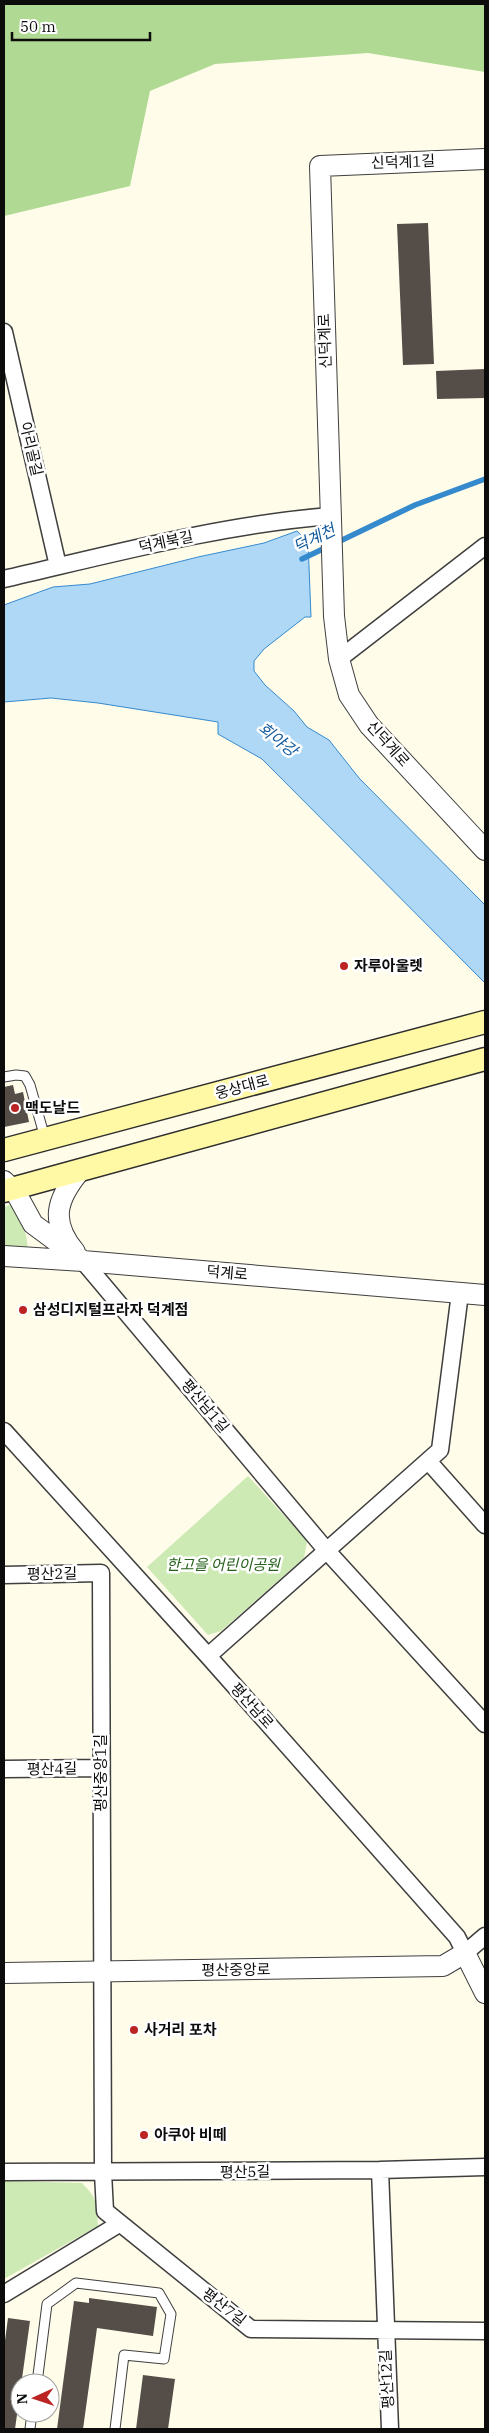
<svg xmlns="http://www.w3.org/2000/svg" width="489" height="2433" viewBox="0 0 489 2433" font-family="'IBM Plex Serif','Noto Sans KR',serif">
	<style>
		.green { fill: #cde9b4 }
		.forest { fill: #b0da93 }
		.water { fill: #afd8f7; stroke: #358ace }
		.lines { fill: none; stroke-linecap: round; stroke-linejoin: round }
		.stream { stroke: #358ace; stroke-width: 5.5 }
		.building { fill: #544d48 }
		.service-casing { stroke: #3f3f3f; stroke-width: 11 }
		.minor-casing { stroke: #3f3f3f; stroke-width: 19 }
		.tertiary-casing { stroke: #3f3f3f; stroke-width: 22 }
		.secondary-casing { stroke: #2e2e2e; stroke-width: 25 }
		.service { stroke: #fff; stroke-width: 9 }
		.minor { stroke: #fff; stroke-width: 16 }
		.tertiary { stroke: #fff; stroke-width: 20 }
		.secondary { stroke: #fff9a5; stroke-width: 22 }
		.poi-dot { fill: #bc2323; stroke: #fff; stroke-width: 2 }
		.labels { text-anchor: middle; stroke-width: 5; stroke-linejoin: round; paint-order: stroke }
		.street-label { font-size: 15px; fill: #0c0c0c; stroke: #fff }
		.poi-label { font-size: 15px; font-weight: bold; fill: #0c0c0c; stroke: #fff; text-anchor: start }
		.park-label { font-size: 15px; font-style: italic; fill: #27631c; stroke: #fff }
		.water-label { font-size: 16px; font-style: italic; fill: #145b9e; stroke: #fff }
	</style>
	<rect width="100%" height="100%" fill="#fffcea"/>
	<!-- green -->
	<path class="green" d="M 10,1205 C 22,1219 27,1232 28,1251 L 4,1250 L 4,1207 Z
		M 248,1476 L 307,1541 L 304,1558 L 221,1631 L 208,1635 L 147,1567 Z
		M 4,2181 L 82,2183 C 98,2199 97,2205 98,2226 L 4,2279 Z"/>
	<!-- forest -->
	<path class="forest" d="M 4,4 L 485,4 L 485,72 L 368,53 L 215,64 L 150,91 L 130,186 L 4,216 Z"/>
	<!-- water -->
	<path class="water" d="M 297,531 L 308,542 L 311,617 L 305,617 L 264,649 L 254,661 L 254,671 L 265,685 L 294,711 L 307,727 L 329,740 L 359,778 L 485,905 L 485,983 L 262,759 L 218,734 L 218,722 L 98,703 L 51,698 L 4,702 L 4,605 L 53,587 L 90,584 L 198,557 L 264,543 Z"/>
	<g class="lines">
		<!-- stream -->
		<path class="stream" d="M 336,543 L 415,505 L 485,479
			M 302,559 L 327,547"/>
	</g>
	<!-- building -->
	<path class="building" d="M 428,223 L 434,364 L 403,365 L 397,224 Z
		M 485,369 L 485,398 L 437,399 L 436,371 Z
		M 13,1085 L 15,1094 L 23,1092 L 29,1122 L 4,1127 L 4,1087 Z
		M 89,2298 L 157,2307 L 153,2336 L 97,2328 L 83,2429 L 57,2429 L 74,2301 L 89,2303 Z
		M 8,2318 L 30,2321 L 15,2429 L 4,2429 L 4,2348 Z
		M 143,2375 L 175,2379 L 168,2429 L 136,2429 Z"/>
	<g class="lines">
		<!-- service casing -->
		<g class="service-casing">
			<path id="service" d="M 4,1077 L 16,1075 L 25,1076 L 30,1085 L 45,1138
				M 37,2383 L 47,2304 L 76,2283 L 159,2293 L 171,2314 L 164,2359 L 124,2355 L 115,2429
				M 30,2429 L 32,2413"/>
		</g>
		<!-- minor casing -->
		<g class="minor-casing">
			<path id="minor" d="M 4,332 L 58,566
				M 4,579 C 112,554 220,525 330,516
				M 339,659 L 485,546
				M 83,1261 L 327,1551 L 485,1724
				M 4,1431 L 208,1656 L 457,1937 L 465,1953 L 485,1936
				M 429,1462 L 485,1525
				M 101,1573 L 103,2173 L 105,2211 L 251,2329 L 485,2331
				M 4,1575 L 101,1573
				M 208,1656 L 440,1450 L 460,1293
				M 4,1769 L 100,1768
				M 380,2170 L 390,2429
				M 4,2172 L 380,2170 L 485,2167
				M 4,2294 L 119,2224"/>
		</g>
		<!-- tertiary casing -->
		<g class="tertiary-casing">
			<path id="tertiary" d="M 485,159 L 320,166 L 334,616 L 339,659 L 349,695 L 369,725 L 485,850
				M 4,1181 L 16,1193 L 33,1224 L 83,1261
				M 75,1252 C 50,1222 56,1200 79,1172
				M 4,1256 L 83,1261 L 485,1295
				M 4,1973 L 443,1966 L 465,1953 L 485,1993"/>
		</g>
		<!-- secondary casing -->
		<g class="secondary-casing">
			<path id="secondary" d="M 4,1150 L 485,1022
				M 4,1191 L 485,1059"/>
		</g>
		<!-- service -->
		<use href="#service" class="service"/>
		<!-- minor -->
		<use href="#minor" class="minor"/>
		<!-- tertiary -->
		<use href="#tertiary" class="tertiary"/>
		<!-- secondary -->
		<use href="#secondary" class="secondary"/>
	</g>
	<!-- markers -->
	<g class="poi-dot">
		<circle cx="344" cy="966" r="5"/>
		<circle cx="15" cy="1108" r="5"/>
		<circle cx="23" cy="1310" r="5"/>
		<circle cx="134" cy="2030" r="5"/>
		<circle cx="144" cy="2135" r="5"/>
	</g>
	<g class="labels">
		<!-- street labels -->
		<g class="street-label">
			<text transform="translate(403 162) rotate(-2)" y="5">신덕계1길</text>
			<text transform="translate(325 341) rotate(-92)" y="5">신덕계로</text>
			<text transform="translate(31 449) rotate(77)" y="5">아리골길</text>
			<text transform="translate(166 542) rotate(-12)" y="5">덕계북길</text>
			<text transform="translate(388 744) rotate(48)" y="5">신덕계로</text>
			<text transform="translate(242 1087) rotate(-15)" y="5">웅상대로</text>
			<text transform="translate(227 1273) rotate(5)" y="5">덕계로</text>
			<text transform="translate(205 1406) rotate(50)" y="5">평산남1길</text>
			<text transform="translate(52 1574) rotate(-1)" y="5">평산2길</text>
			<text transform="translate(252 1706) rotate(48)" y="5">평산남로</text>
			<text transform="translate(52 1769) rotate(-1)" y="5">평산4길</text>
			<text transform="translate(101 1773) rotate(-90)" y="5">평산중앙1길</text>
			<text transform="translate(236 1970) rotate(-1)" y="5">평산중앙로</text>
			<text transform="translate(245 2172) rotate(-1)" y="5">평산5길</text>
			<text transform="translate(224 2307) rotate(38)" y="5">평산7길</text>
			<text transform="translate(387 2379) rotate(-93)" y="5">평산12길</text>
		</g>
		<!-- poi labels -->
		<g class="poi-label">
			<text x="354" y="971">자루아울렛</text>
			<text x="25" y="1113">맥도날드</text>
			<text x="33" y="1315">삼성디지털프라자 덕계점</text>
			<text x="144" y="2035">사거리 포차</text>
			<text x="154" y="2140">아쿠아 비떼</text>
		</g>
		<!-- park labels -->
		<g class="park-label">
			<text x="223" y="1570">한고을 어린이공원</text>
		</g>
		<!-- water labels -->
		<g class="water-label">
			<text transform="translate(314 538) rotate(-26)" y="6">덕계천</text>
			<text transform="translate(278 739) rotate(38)" y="6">회야강</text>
		</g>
	</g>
	<!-- border -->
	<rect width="489" height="2433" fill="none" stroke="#0c0c0c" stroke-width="10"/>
	<!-- north arrow -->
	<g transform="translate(35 2398) rotate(267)"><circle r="24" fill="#ffffff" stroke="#9e9e9e"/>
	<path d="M0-4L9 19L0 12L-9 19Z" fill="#bc2323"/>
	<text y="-8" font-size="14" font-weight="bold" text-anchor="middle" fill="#0c0c0c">N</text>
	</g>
	<!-- scale -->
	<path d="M12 32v8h138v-8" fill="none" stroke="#0c0c0c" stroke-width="2.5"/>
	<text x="20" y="32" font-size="15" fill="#0c0c0c" stroke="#ffffff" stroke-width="4" paint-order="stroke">50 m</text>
</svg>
